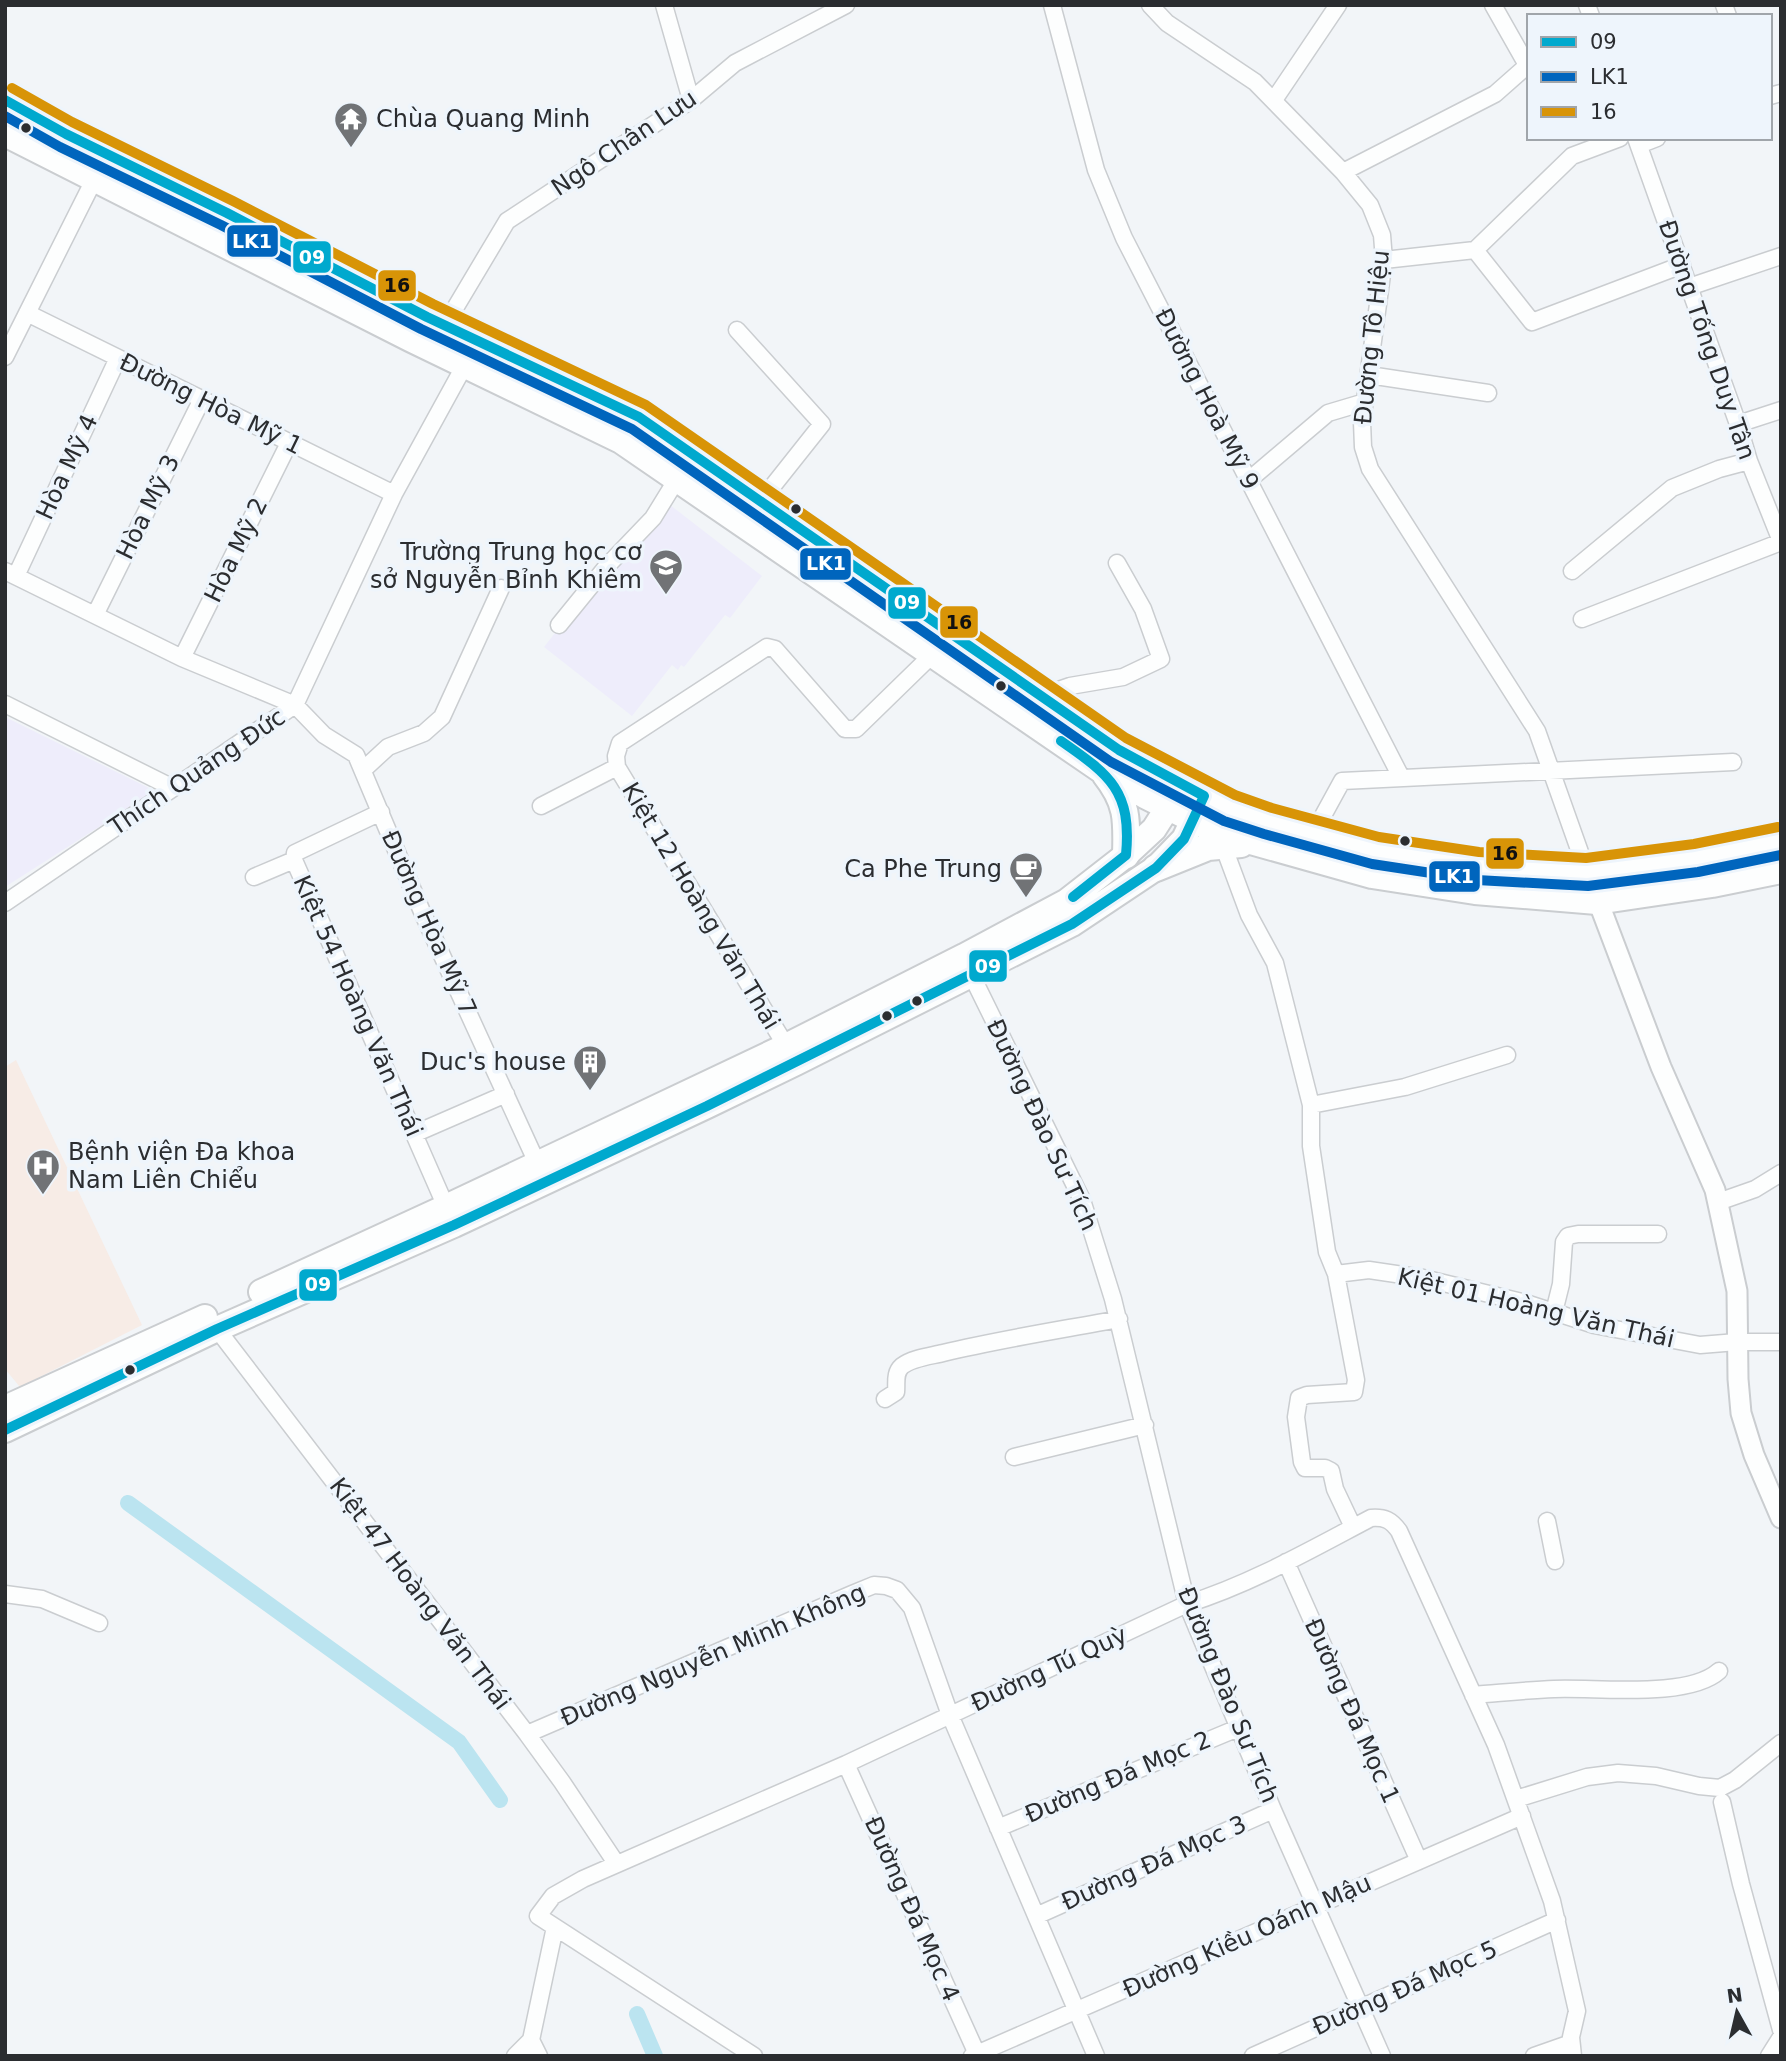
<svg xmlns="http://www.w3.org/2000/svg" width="1786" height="2061" viewBox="0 0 1786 2061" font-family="'DejaVu Sans',sans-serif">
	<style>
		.education { fill: #eeedfb }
		.medical { fill: #f7ece6 }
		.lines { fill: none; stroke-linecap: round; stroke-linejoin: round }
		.canal { stroke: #bbe4f0; stroke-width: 16 }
		.minor-casing { stroke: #cacdd0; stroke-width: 19 }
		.tertiary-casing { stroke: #cacdd0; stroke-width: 23 }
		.primary-casing { stroke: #cacdd0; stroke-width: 28 }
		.trunk-casing { stroke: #cacdd0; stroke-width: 30 }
		.minor { stroke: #fdfefe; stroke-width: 16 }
		.tertiary { stroke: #fdfefe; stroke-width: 19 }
		.primary { stroke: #fdfefe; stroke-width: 24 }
		.trunk { stroke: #fdfefe; stroke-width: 26 }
		.bus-1-casing { stroke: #eef5fc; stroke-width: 16 }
		.bus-2-casing { stroke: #eef5fc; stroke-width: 16 }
		.bus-3-casing { stroke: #eef5fc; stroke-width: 16 }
		.bus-1 { stroke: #00a9ce; stroke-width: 10 }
		.bus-2 { stroke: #0065bd; stroke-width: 10 }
		.bus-3 { stroke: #d89407; stroke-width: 10 }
		.bus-dot { fill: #2b2d30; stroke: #eef5fc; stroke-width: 2.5 }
		.labels { text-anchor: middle; stroke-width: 7; stroke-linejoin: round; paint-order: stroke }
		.poi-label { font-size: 24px; fill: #2b2d30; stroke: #eef5fc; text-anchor: end }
		.street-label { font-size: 24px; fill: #2b2d30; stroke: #eef5fc }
		.line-badge { stroke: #eef5fc; stroke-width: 2.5 }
		.badge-label { font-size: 19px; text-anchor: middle; font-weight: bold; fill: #fff }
		.pale-badge-label { font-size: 19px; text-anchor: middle; font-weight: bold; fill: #111 }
	</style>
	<rect width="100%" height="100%" fill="#f2f5f8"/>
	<!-- education -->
	<path class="education" d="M 661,498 L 762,576 L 730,618 L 725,615 L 684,667 L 681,665 L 678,670 L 672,665 L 632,716 L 544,647 Z
		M 5,717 L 155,791 L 5,887 Z"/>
	<!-- medical -->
	<path class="medical" d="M 16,1060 L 142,1325 L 20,1387 L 5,1369 L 5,1067 Z"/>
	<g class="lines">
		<!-- canal -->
		<path class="canal" d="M 128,1503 L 459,1742 L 500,1800
			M 637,2014 L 655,2056"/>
		<!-- minor casing -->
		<g class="minor-casing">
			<path id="minor" d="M 664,5 L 691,100
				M 1052,5 L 1096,170 L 1124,238 L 1401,777
				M 1150,5 L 1167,23 L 1255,82 L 1343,172 L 1370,205 L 1382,235 L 1384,260 L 1362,422 L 1363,447 L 1370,469 L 1537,731 L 1587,872
				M 1493,5 L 1527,65
				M 1587,5 L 1591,16
				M 1724,5 L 1728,16
				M 1770,96 L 1781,93
				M 1274,100 L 1338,5
				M 1636,138 L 1738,424 L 1749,461 L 1781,541
				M 1639,145 L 1657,138
				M 1343,172 L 1495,94 L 1529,64
				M 1475,250 L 1532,322 L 1682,265
				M 1384,260 L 1475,250 L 1572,156 L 1620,138
				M 1689,287 L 1781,256
				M 27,313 L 394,494
				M 445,325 L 507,221 L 691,100 L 735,63 L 846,5
				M 737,330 L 822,424 L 760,502
				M 5,357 L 107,154
				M 1369,375 L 1488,393
				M 1738,424 L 1781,410
				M 1249,480 L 1328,413 L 1365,402
				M 5,571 L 182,658 L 295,705 L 324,735 L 356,755 L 423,914 L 537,1163
				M 1572,571 L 1672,488 L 1719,469 L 1749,461
				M 16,576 L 118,358
				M 95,615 L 202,399
				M 1582,619 L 1781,542
				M 559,625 L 607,566 L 653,518 L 677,479
				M 182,658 L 289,443
				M 1041,696 L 1070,686 L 1123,677 L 1161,659 L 1143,609 L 1117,563
				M 5,704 L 173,788
				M 363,770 L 388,747 L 424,733 L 442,717 L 501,588
				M 541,806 L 617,767
				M 381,812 L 295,853 L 294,860 L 446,1207
				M 1313,834 L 1342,781 L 1733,762
				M 1223,845 L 1249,915 L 1275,963 L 1311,1105 L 1311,1146 L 1327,1252 L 1336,1274 L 1356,1380 L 1354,1392 L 1307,1395 L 1299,1398 L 1296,1417 L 1302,1462 L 1305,1468 L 1325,1468 L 1331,1471 L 1335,1489 L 1353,1527
				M 254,877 L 294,860
				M 5,903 L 295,705 L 394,494 L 478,341
				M 971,974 L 1082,1200 L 1113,1299 L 1187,1604 L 1273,1810 L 1382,2056
				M 786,1046 L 617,767 L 616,756 L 620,743 L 767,647 L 775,649 L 845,729 L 856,729 L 933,654
				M 1311,1105 L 1405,1087 L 1507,1055
				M 414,1134 L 506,1094
				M 1718,1202 L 1755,1189 L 1781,1173
				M 1336,1274 L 1369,1270 L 1423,1278 L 1526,1303 L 1594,1325 L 1700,1345 L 1737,1342 L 1781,1342
				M 1554,1312 L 1561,1284 L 1564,1242 L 1568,1236 L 1578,1234 L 1658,1234
				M 217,1329 L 527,1734 L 562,1782 L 616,1863
				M 885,1399 L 896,1392 C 897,1383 894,1373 902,1366 C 912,1358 931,1356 943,1353 C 1001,1339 1060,1330 1119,1319
				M 1014,1457 L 1145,1425
				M 1547,1521 L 1555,1561
				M 1286,1562 L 1419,1861
				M 5,1594 L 42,1599 L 99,1623
				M 1473,1695 C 1500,1693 1527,1690 1554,1689 C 1596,1687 1688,1699 1719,1671
				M 527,1734 L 852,1594 L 874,1585 L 886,1586 L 897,1590 L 912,1608 L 950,1715 L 1096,2056
				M 846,1764 L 977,2054
				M 1516,1799 L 1587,1777 L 1618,1773 L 1656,1776 L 1699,1786 L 1720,1788 L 1735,1780 L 1781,1743
				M 1722,1802 L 1741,1884 L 1781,2030
				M 998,1828 L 1238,1728
				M 1036,1916 L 1273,1810
				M 515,2056 L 531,2040
				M 539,2056 L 531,2040 L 555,1927
				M 754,2056 L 538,1916 L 553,1896 L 583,1879 L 846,1764 L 1187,1604 C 1251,1584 1312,1549 1371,1518 C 1385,1517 1391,1520 1399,1531 L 1496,1745 L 1552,1901 L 1577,2011 L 1571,2037 L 1573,2056
				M 972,2056 L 1522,1816
				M 1253,2056 L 1557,1920
				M 1534,2056 L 1571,2043
				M 1769,2056 L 1781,2037"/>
		</g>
		<!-- tertiary casing -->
		<g class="tertiary-casing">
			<path id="tertiary" d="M 1587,872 L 1661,1067 L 1715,1190 L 1737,1291 L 1738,1379 L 1741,1413 L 1754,1455 L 1781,1518"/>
		</g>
		<!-- primary casing -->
		<g class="primary-casing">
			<path id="primary" d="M 261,1292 L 446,1207 L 786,1046 L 964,956 L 1067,901 L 1126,855 L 1154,829 L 1179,790
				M 5,1408 L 205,1317
				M 5,1430 L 217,1329 L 454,1225 L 707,1106 L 796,1063 L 1072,924 L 1156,868 L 1184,839 L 1201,803"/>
		</g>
		<!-- trunk casing -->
		<g class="trunk-casing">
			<path id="trunk" d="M 5,100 L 66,134 L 227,213 L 427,317 L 639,417 L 1119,750 L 1183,785 L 1230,808 L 1268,821 L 1376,851 L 1478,866 L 1587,872 L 1696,858 L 1781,841
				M 5,133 L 412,339 L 621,440 L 1102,770 L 1145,795 L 1219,832 L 1372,875 L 1475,891 L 1597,901 L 1712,884 L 1781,870
				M 1105,774 C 1128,803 1127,820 1126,855
				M 1156,868 L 1208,847 L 1241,844"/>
		</g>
		<!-- minor -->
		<use href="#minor" class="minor"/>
		<!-- tertiary -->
		<use href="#tertiary" class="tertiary"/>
		<!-- primary -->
		<use href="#primary" class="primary"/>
		<!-- trunk -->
		<use href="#trunk" class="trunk"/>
		<!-- bus-1 casing -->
		<g class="bus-1-casing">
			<path id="bus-1" d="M 5,100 L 66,134 L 227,213 L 427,317 L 639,417 L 1119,750 L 1204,796 L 1184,839 L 1156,868 L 1072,924 L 707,1106 L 454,1225 L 217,1329 L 5,1430
				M 1061,741 C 1110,775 1132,791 1126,855 L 1073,897"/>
		</g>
		<!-- bus-2 casing -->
		<g class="bus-2-casing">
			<path id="bus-2" d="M 5,116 L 60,147 L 221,225 L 421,329 L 632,429 L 1111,762 L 1224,821 L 1264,834 L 1372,864 L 1477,880 L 1588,886 L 1698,872 L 1781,855"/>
		</g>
		<!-- bus-3 casing -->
		<g class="bus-3-casing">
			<path id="bus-3" d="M 12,88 L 72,122 L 233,201 L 433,304 L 646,405 L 1126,738 L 1235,795 L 1272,808 L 1379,837 L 1479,852 L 1586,858 L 1694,844 L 1778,827"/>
		</g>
		<!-- bus-1 -->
		<use href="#bus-1" class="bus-1"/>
		<!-- bus-2 -->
		<use href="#bus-2" class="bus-2"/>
		<!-- bus-3 -->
		<use href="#bus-3" class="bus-3"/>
	</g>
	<!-- icons -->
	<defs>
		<g id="temple-pin" transform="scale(1.75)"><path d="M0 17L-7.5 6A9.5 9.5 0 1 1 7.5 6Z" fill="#717376" stroke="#eef5fc"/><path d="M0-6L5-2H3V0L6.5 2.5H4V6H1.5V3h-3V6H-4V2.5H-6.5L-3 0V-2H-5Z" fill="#fff"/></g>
		<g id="school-pin" transform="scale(1.75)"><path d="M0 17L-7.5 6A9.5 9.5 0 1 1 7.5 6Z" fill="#717376" stroke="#eef5fc"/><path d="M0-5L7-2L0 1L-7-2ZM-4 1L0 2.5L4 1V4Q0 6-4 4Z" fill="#fff"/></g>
		<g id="cafe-pin" transform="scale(1.75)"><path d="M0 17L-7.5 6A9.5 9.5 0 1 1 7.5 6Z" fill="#717376" stroke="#eef5fc"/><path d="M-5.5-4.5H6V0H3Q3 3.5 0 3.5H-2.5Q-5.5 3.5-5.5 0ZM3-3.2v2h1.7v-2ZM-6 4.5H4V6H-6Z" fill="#fff"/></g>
		<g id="building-pin" transform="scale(1.75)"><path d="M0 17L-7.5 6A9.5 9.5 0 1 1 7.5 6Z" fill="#717376" stroke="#eef5fc"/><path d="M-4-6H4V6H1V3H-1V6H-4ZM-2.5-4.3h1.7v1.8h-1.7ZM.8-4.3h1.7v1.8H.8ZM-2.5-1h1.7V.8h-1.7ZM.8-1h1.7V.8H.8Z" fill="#fff"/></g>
		<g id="hospital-pin" transform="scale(1.75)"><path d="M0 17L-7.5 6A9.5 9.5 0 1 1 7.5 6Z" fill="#717376" stroke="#eef5fc"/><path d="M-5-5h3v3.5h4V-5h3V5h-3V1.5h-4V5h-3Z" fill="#fff"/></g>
	</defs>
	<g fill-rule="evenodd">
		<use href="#temple-pin" x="351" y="119"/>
		<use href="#school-pin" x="666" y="566"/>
		<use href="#cafe-pin" x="1026" y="869"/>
		<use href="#building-pin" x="590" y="1062"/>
		<use href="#hospital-pin" x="43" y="1166"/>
	</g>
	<!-- markers -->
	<g class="bus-dot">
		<circle cx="26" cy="128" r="6"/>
		<circle cx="796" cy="509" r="6"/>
		<circle cx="1001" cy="686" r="6"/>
		<circle cx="1405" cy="841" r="6"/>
		<circle cx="917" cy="1001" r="6"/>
		<circle cx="887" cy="1016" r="6"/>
		<circle cx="130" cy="1370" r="6"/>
	</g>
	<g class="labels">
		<!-- poi labels -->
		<g class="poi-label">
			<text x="376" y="127" text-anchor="start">Chùa Quang Minh</text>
			<text x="642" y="560">Trường Trung học cơ<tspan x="642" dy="28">sở Nguyễn Bỉnh Khiêm</tspan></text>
			<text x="1002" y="877">Ca Phe Trung</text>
			<text x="566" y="1070">Duc's house</text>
			<text x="68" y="1160" text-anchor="start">Bệnh viện Đa khoa<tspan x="68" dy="28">Nam Liên Chiểu</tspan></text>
		</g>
		<!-- street labels -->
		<g class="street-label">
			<text transform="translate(624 143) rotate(-34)" y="8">Ngô Chân Lưu</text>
			<text transform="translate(1372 337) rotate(-84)" y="8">Đường Tô Hiệu</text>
			<text transform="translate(1707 340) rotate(71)" y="8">Đường Tống Duy Tân</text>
			<text transform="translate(1207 399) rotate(63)" y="8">Đường Hoà Mỹ 9</text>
			<text transform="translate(211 404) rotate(26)" y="8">Đường Hòa Mỹ 1</text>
			<text transform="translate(67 467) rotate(-65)" y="8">Hòa Mỹ 4</text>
			<text transform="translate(148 507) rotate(-64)" y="8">Hòa Mỹ 3</text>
			<text transform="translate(236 550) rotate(-64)" y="8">Hòa Mỹ 2</text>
			<text transform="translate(197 772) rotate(-34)" y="8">Thích Quảng Đức</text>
			<text transform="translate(701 906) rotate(59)" y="8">Kiệt 12 Hoàng Văn Thái</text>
			<text transform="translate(429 923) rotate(66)" y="8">Đường Hòa Mỹ 7</text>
			<text transform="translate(358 1006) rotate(66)" y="8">Kiệt 54 Hoàng Văn Thái</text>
			<text transform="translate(1042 1125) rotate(65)" y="8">Đường Đào Sư Tích</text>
			<text transform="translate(1536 1308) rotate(13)" y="8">Kiệt 01 Hoàng Văn Thái</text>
			<text transform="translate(420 1594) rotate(53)" y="8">Kiệt 47 Hoàng Văn Thái</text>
			<text transform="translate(713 1655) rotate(-23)" y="8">Đường Nguyễn Minh Không</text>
			<text transform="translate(1049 1669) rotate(-25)" y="8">Đường Tú Quỳ</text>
			<text transform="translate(1228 1695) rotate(68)" y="8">Đường Đào Sư Tích</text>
			<text transform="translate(1352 1711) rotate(66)" y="8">Đường Đá Mọc 1</text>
			<text transform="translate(1118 1777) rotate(-23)" y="8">Đường Đá Mọc 2</text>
			<text transform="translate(1154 1863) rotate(-24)" y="8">Đường Đá Mọc 3</text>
			<text transform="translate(912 1909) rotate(66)" y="8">Đường Đá Mọc 4</text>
			<text transform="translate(1247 1936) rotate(-24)" y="8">Đường Kiều Oánh Mậu</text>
			<text transform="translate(1405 1988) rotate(-24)" y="8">Đường Đá Mọc 5</text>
		</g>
	</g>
	<g class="line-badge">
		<rect x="226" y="224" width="53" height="34" rx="7" fill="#0065bd"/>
		<rect x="292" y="240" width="40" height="34" rx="7" fill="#00a9ce"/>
		<rect x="377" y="269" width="40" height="33" rx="7" fill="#d89407"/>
		<rect x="799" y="547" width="53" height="34" rx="7" fill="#0065bd"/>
		<rect x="887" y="586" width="40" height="34" rx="7" fill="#00a9ce"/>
		<rect x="939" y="605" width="40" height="34" rx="7" fill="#d89407"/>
		<rect x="1485" y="837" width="40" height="33" rx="7" fill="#d89407"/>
		<rect x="1428" y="860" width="53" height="33" rx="7" fill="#0065bd"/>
		<rect x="968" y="949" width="40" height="34" rx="7" fill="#00a9ce"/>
		<rect x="298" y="1268" width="40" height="34" rx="7" fill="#00a9ce"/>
	</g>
	<g class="badge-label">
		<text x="252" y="248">LK1</text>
		<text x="312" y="264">09</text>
		<text x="826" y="570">LK1</text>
		<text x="907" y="609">09</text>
		<text x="1454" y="883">LK1</text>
		<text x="988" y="973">09</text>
		<text x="318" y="1291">09</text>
	</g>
	<g class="pale-badge-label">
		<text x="397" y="292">16</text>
		<text x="959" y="629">16</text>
		<text x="1505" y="860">16</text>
	</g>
	<!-- border -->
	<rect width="1786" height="2061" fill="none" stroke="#2b2d30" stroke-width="14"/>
	<!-- legend -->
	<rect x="1527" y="14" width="245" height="126" fill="#eef5fc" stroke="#a0a5aa" stroke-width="2"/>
	<rect x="1541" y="37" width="35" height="10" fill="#00a9ce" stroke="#a0a5aa" stroke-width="2"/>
	<text x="1590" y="49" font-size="21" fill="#2b2d30">09</text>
	<rect x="1541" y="72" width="35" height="10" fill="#0065bd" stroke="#a0a5aa" stroke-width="2"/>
	<text x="1590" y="84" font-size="21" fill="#2b2d30">LK1</text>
	<rect x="1541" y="107" width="35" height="10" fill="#d89407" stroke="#a0a5aa" stroke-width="2"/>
	<text x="1590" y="119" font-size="21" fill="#2b2d30">16</text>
	<!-- north arrow -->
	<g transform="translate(1737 2012) rotate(352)" stroke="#eef5fc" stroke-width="5" paint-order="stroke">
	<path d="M0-5L12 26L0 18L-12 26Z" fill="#2b2d30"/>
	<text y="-10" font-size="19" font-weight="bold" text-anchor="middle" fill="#2b2d30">N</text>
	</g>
</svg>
